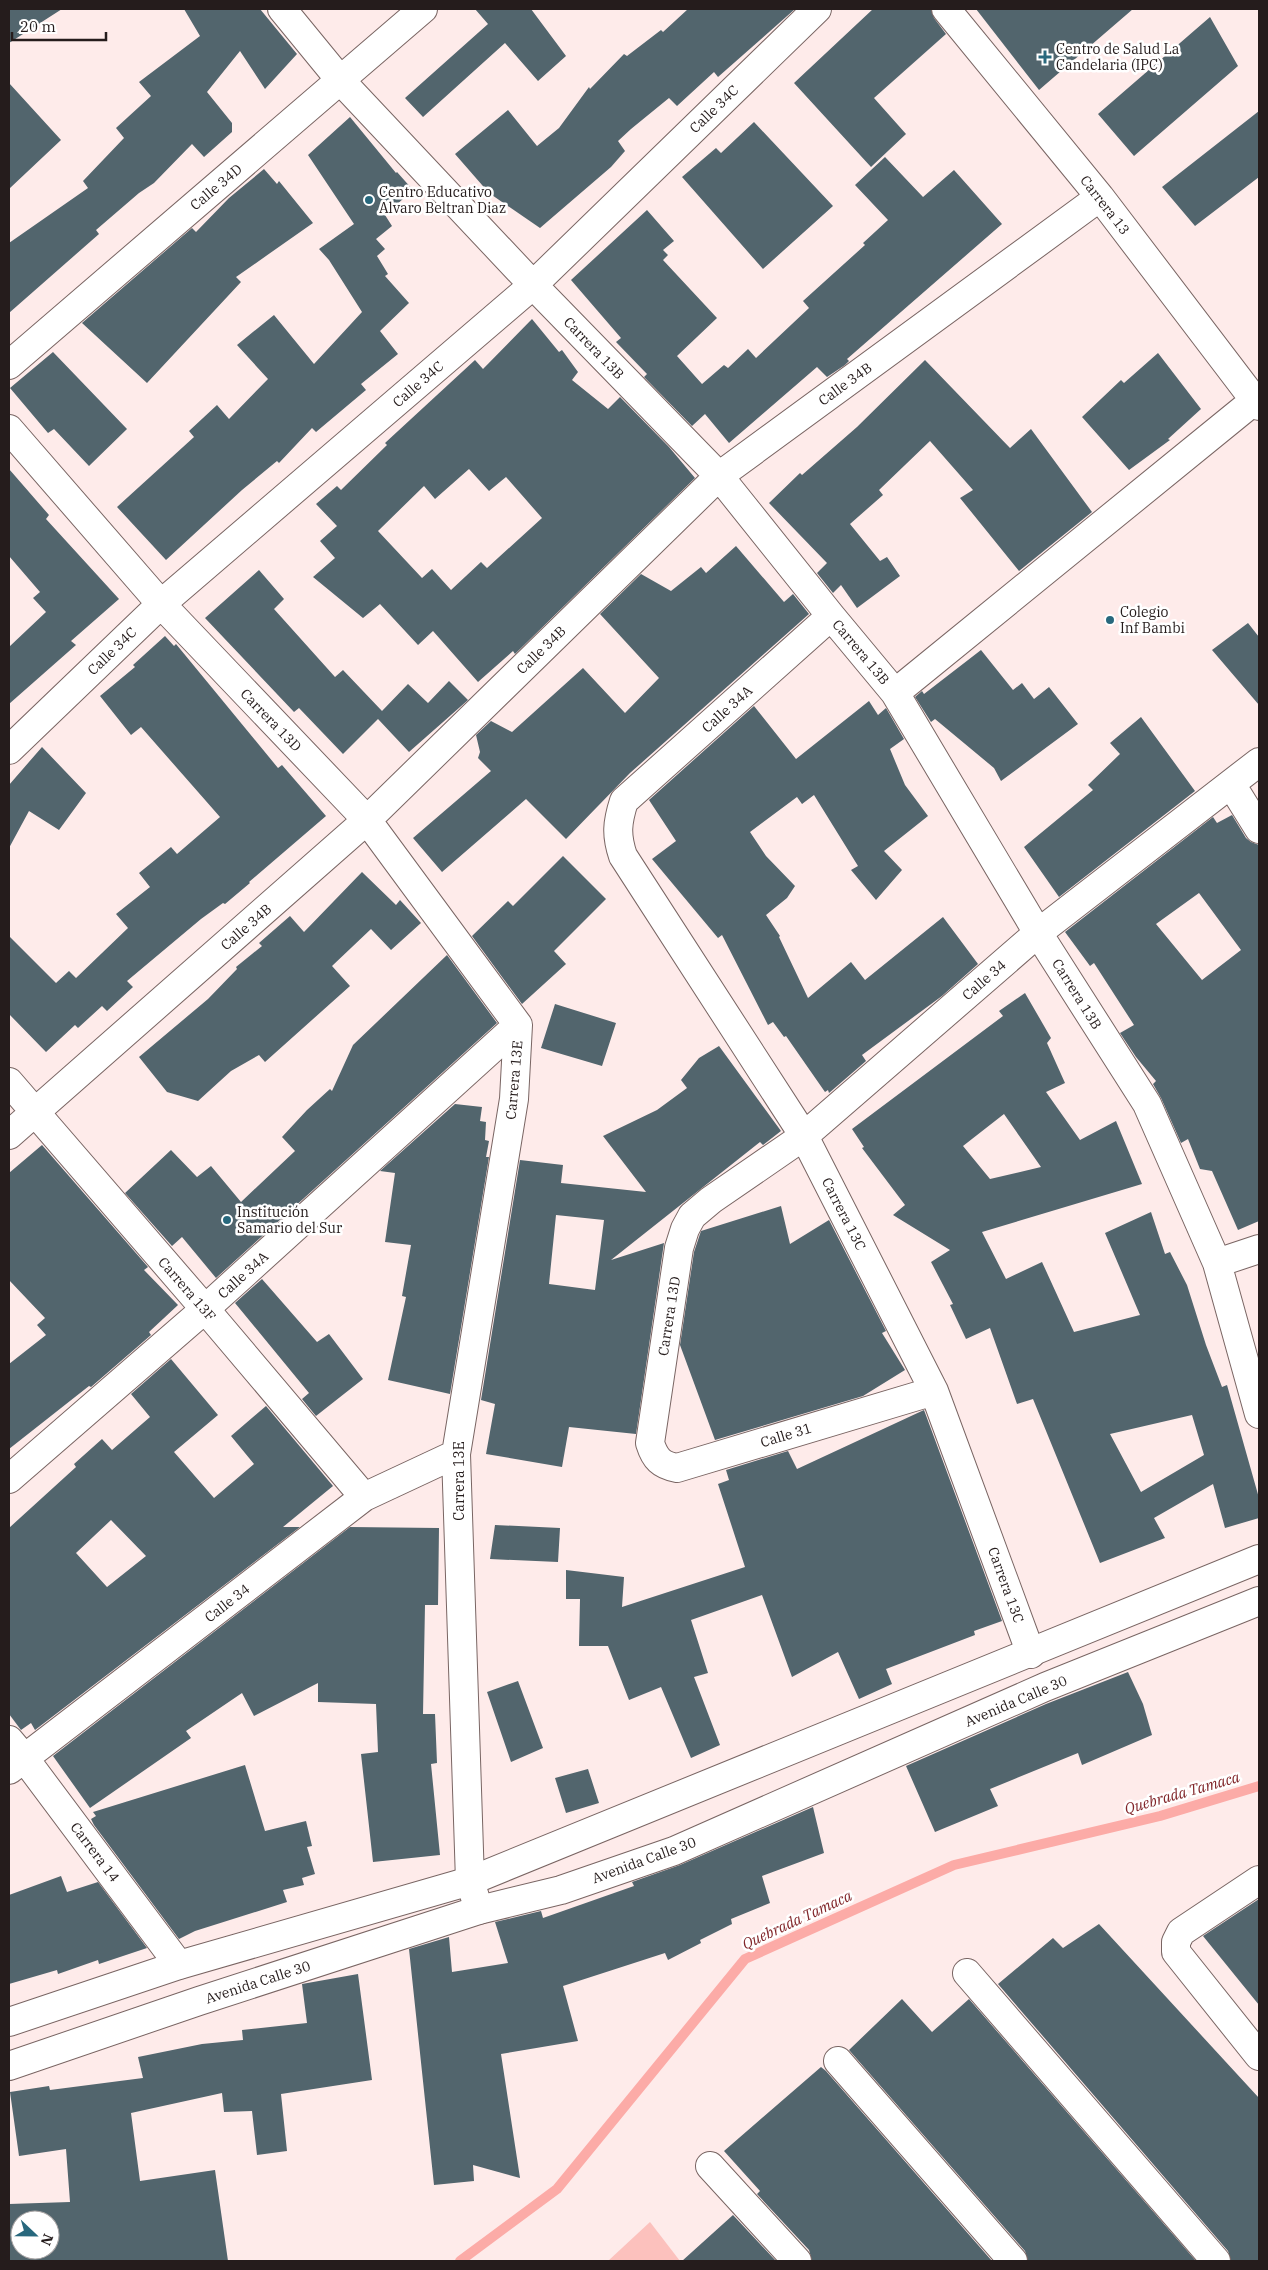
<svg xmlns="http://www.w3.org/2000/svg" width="1268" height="2270" viewBox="0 0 1268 2270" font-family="'IBM Plex Serif',serif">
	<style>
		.green { fill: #fcc1bd }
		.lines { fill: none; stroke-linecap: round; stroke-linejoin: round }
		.stream { stroke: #fcaba7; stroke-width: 10 }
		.building { fill: #52656d; fill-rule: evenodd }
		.minor-casing { stroke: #796563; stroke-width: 30 }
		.secondary-casing { stroke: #796563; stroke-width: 30 }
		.minor { stroke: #fff; stroke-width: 28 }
		.secondary { stroke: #fff; stroke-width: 28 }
		.poi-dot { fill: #28687d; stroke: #fff; stroke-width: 2 }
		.labels { text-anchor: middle; stroke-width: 5; stroke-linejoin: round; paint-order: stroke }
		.poi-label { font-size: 14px; fill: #251c1c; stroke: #fff; text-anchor: start }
		.street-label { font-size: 14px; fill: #251c1c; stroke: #fff }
		.water-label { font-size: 15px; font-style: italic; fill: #812529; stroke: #fff }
	</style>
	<rect width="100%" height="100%" fill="#feebea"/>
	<!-- green -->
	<path class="green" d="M 650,2222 L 680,2261 L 608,2261 Z"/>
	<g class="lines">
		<!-- stream -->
		<path class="stream" d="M 460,2261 L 557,2189 L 745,1959 L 954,1865 L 1160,1816 L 1259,1786"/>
	</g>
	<!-- building -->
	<path class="building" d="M 9,9 L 62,9 L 9,43 Z
		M 184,9 L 260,9 L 297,54 L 265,89 L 240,51 L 207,92 L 232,123 L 232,132 L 204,157 L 192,144 L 154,183 L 139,193 L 96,230 L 99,234 L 9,313 L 9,243 L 88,188 L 83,181 L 124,138 L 116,128 L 151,96 L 139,82 L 200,36 Z
		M 475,9 L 531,9 L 566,56 L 538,81 L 505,43 L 423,117 L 405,98 L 488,24 Z
		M 688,9 L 795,9 L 718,77 L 714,72 L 677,106 L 669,98 L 631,129 L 618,141 L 625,151 L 611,167 L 540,228 L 489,193 L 455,154 L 508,110 L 537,146 L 559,128 L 589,87 L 590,89 L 624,54 L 627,56 L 661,30 L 663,32 Z
		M 873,9 L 931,9 L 934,18 L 946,34 L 874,98 L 906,134 L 871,167 L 794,83 Z
		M 976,9 L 1133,9 L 1039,90 Z
		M 1210,17 L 1238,66 L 1134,156 L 1098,114 Z
		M 9,83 L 61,140 L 9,189 Z
		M 1259,111 L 1259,177 L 1195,226 L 1162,187 Z
		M 350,117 L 396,173 L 397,172 L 413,190 L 385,215 L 392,226 L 376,239 L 385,249 L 377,256 L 388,274 L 385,276 L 409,303 L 380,331 L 398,354 L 361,384 L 366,390 L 316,432 L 312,428 L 279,463 L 277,461 L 242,490 L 166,560 L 117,507 L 194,437 L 189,431 L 217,405 L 229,419 L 268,379 L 237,345 L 274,315 L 314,364 L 362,312 L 329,260 L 319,249 L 354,224 L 308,155 Z
		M 754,122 L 833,206 L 763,269 L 682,177 L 716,148 L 721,153 Z
		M 885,157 L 923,197 L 954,170 L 1002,224 L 847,359 L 849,361 L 845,365 L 827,377 L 817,367 L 729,443 L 705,414 L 692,426 L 644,377 L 647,374 L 616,342 L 621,338 L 571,280 L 647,210 L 674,241 L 663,250 L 668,255 L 663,260 L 717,318 L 677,356 L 702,384 L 724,365 L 728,368 L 748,349 L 756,358 L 809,308 L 803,301 L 865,245 L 863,243 L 888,220 L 855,185 Z
		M 264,169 L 277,184 L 279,181 L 313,223 L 236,277 L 241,282 L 147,383 L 82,323 L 192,228 L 196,232 L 229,198 Z
		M 532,319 L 559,352 L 562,350 L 578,372 L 572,380 L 608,409 L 620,397 L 669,447 L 695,478 L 515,654 L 513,651 L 478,682 L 433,631 L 418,645 L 380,604 L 363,618 L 313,577 L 335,558 L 320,541 L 337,526 L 316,504 L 337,486 L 341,490 L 387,445 L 385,443 L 475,360 L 483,369 ZM 469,469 L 489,491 L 506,477 L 542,518 L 487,568 L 481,562 L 451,590 L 432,569 L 422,578 L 378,531 L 424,486 L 435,499 Z
		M 53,352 L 127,429 L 89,466 L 54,429 L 48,433 L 10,388 Z
		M 1158,353 L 1201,409 L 1168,439 L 1170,440 L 1129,470 L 1082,417 L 1121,380 L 1124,383 Z
		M 925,360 L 1010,448 L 1031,429 L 1092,512 L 1019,571 L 960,498 L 973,490 L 930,441 L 879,490 L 883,495 L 850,524 L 880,561 L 887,557 L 900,576 L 857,608 L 841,585 L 833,593 L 817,573 L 827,563 L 769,503 L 800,473 L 802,475 L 857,427 Z
		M 9,469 L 49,515 L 46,519 L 119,599 L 71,641 L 76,645 L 9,704 L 9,647 L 46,612 L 33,598 L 40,592 L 9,556 Z
		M 736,546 L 784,602 L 793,594 L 809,614 L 630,773 L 566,839 L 526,799 L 442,872 L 413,838 L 491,771 L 478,758 L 480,752 L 476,735 L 491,721 L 512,732 L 583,668 L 625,713 L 659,678 L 600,614 L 641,574 L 671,591 L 701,567 L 706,573 Z
		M 259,570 L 284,599 L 274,609 L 335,677 L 343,670 L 382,711 L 408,684 L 428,703 L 449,681 L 468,700 L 409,752 L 378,719 L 343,754 L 299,708 L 294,712 L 205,618 Z
		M 1248,623 L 1259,637 L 1259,705 L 1212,650 Z
		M 165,636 L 174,646 L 176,644 L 278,768 L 282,765 L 326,816 L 249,882 L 250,883 L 225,904 L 223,903 L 201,919 L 127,981 L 133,987 L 107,1011 L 102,1006 L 78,1028 L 75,1025 L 46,1052 L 9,1014 L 9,936 L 56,983 L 69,971 L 76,978 L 128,928 L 116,914 L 150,887 L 139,873 L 171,847 L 177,854 L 220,817 L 141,727 L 131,735 L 100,696 L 135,667 L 133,665 Z
		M 981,650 L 1013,690 L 1022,683 L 1034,699 L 1049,687 L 1078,724 L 1001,781 L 994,768 L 935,719 L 931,722 L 915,697 L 922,691 L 924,694 Z
		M 869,701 L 878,715 L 886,708 L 904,739 L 890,749 L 905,785 L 928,816 L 884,851 L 902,870 L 876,900 L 851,870 L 858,866 L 814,795 L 802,804 L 797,797 L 750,832 L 766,856 L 795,886 L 787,898 L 766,915 L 780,936 L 779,937 L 808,998 L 851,962 L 865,980 L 943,917 L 978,964 L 942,996 L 862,1055 L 866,1061 L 829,1093 L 828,1090 L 825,1092 L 786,1036 L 784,1037 L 773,1022 L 768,1025 L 722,935 L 718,938 L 652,859 L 676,841 L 649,800 L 754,706 L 796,759 Z
		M 1141,717 L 1195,791 L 1059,897 L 1024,847 L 1093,790 L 1088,785 L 1120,754 L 1110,743 Z
		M 42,747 L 86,793 L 59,830 L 29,811 L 9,848 L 9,785 Z
		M 1232,815 L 1246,838 L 1251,842 L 1259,845 L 1259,1221 L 1238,1230 L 1212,1171 L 1200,1169 L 1188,1139 L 1181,1143 L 1161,1098 L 1153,1084 L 1156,1081 L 1136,1057 L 1120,1033 L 1134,1025 L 1094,963 L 1090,966 L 1065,932 L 1213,817 L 1217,823 ZM 1199,893 L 1241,950 L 1202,980 L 1156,924 Z
		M 563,856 L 606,899 L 554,951 L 566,964 L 522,1004 L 472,936 L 508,901 L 513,906 Z
		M 362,872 L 396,905 L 400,900 L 421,923 L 391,950 L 371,929 L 332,966 L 350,986 L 265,1062 L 259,1055 L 231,1071 L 198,1101 L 167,1092 L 139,1057 L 208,999 L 237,969 L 236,967 L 262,946 L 259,943 L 290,916 L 304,932 Z
		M 447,955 L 497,1023 L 216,1278 L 182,1237 L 172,1246 L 125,1193 L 171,1150 L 197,1177 L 211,1166 L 241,1202 L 295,1151 L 282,1137 L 307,1110 L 330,1089 L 332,1091 L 353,1045 Z
		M 1025,993 L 1051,1038 L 1047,1043 L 1065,1083 L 1046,1092 L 1080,1140 L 1116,1121 L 1142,1184 L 982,1232 L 1006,1279 L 1042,1262 L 1074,1332 L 1140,1315 L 1105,1233 L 1151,1212 L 1165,1254 L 1170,1252 L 1187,1285 L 1206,1345 L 1222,1387 L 1227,1385 L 1259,1498 L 1259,1518 L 1225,1528 L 1213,1484 L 1154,1518 L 1165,1538 L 1100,1563 L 1033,1399 L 1017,1404 L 990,1328 L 966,1339 L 950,1305 L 953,1304 L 931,1262 L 950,1250 L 893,1215 L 905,1205 L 862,1148 L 864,1147 L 852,1129 L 1003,1016 L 999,1011 ZM 1004,1114 L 1041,1167 L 990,1179 L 963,1146 ZM 1192,1415 L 1204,1455 L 1141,1492 L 1110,1434 Z
		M 555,1004 L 616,1023 L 602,1066 L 541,1048 Z
		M 719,1046 L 781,1131 L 763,1145 L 760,1142 L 611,1260 L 664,1243 L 636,1434 L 569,1427 L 562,1467 L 486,1454 L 495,1404 L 481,1400 L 520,1160 L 563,1165 L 561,1183 L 646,1192 L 603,1136 L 657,1110 L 687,1088 L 681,1080 L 699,1058 ZM 556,1215 L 604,1220 L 595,1290 L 549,1284 Z
		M 455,1104 L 482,1107 L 480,1121 L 486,1122 L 485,1140 L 489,1141 L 486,1157 L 489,1157 L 450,1394 L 388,1380 L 406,1297 L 402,1296 L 411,1245 L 385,1242 L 395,1173 L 380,1171 Z
		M 42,1145 L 148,1267 L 144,1270 L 178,1305 L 149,1332 L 151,1335 L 91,1387 L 89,1386 L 9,1449 L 9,1364 L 46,1335 L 37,1325 L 45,1318 L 9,1280 L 9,1173 Z
		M 781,1206 L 790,1244 L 829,1220 L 886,1331 L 882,1333 L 905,1370 L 863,1396 L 715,1440 L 680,1345 L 694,1252 L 701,1231 Z
		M 262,1279 L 317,1342 L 329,1334 L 363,1379 L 316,1416 L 302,1399 L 309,1393 L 235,1303 Z
		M 171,1359 L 218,1415 L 174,1452 L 214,1498 L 254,1464 L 231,1436 L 266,1406 L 333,1486 L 283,1527 L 300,1527 L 35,1730 L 31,1723 L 21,1730 L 9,1714 L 9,1528 L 76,1467 L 74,1464 L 102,1439 L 112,1450 L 150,1417 L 131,1394 ZM 111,1520 L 146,1556 L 107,1587 L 76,1553 Z
		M 924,1410 L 1002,1621 L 974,1631 L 975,1635 L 886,1669 L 892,1684 L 859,1699 L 838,1652 L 792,1677 L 762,1595 L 691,1620 L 708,1673 L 694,1677 L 720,1745 L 691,1758 L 661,1687 L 629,1700 L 608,1646 L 579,1646 L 580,1599 L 566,1599 L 566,1570 L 624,1577 L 622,1607 L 745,1567 L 718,1484 L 729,1480 L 726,1470 L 788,1451 L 797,1469 Z
		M 495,1525 L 560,1528 L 558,1562 L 490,1559 Z
		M 350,1527 L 439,1528 L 438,1605 L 425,1605 L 423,1714 L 435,1714 L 437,1763 L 431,1764 L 440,1855 L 373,1862 L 361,1754 L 378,1752 L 376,1704 L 318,1702 L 318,1683 L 254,1716 L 242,1693 L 186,1731 L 191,1738 L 90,1808 L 53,1756 Z
		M 1128,1672 L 1143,1704 L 1152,1735 L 1082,1765 L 1078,1753 L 990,1789 L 998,1806 L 935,1832 L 906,1766 L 1046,1704 Z
		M 518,1681 L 543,1748 L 511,1762 L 487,1692 Z
		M 245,1765 L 265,1831 L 306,1821 L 312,1846 L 307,1847 L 315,1874 L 302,1878 L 304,1885 L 283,1890 L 287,1902 L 195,1931 L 179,1939 L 94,1825 L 91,1819 L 96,1816 L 93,1812 Z
		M 588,1769 L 599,1803 L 566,1813 L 555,1778 Z
		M 813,1807 L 824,1853 L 762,1876 L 770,1903 L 731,1919 L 732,1924 L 700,1940 L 701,1943 L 668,1960 L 665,1953 L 563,1986 L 578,2041 L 501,2054 L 520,2178 L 473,2165 L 474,2181 L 434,2185 L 409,1949 L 449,1937 L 452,1972 L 508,1963 L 495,1922 L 541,1911 L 543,1918 L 634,1886 L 632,1882 L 680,1865 Z
		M 61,1876 L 67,1892 L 98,1882 L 147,1948 L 99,1964 L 98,1960 L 58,1974 L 57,1970 L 9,1984 L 9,1895 Z
		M 1259,1899 L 1259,2005 L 1203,1936 Z
		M 1099,1924 L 1259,2098 L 1259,2261 L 1231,2261 L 1228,2251 L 998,1984 L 1053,1938 L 1063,1948 Z
		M 358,1974 L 372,2080 L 281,2094 L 287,2151 L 257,2155 L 252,2111 L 224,2112 L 222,2093 L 131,2113 L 140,2181 L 215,2170 L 228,2261 L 9,2261 L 9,2204 L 70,2202 L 66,2149 L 19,2156 L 10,2092 L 49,2086 L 50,2090 L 143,2078 L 138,2057 L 202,2044 L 243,2040 L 242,2030 L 307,2023 L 302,1984 ZM 20,2220 L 50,2220 L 50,2250 L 20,2250 Z
		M 902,1999 L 932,2032 L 969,1999 L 1196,2261 L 1028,2261 L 1025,2251 L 849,2050 Z
		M 821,2067 L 826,2071 L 992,2261 L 812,2261 L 809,2250 L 757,2194 L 760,2191 L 724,2151 Z
		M 733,2215 L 776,2261 L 682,2261 Z"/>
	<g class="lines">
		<!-- minor casing -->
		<g class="minor-casing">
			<path id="minor" d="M 282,9 L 341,81 L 533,285 L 719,476 L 831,616 L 895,693 L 1038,933 L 1147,1104 L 1217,1263 L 1259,1414
				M 946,9 L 1100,197 L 1259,406
				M 9,365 L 423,9
				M 9,429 L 161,604 L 367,820 L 518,1025
				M 831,616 L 624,801 C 617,823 616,835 623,856 L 804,1136 L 934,1391 L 1031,1654
				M 895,693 L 1255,400
				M 9,750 L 161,604 L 533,285 L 817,9
				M 1231,784 L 1259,829
				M 9,1082 L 205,1309 L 364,1497
				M 9,1135 L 367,820 L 719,476 L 1100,197
				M 1217,1263 L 1259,1249
				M 934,1391 L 677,1468 C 661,1465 655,1459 650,1443 L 679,1248 L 685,1229 L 692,1216 L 711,1200 L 804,1136 L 1038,933 L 1259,762
				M 9,1479 L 205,1309 L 518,1025
				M 9,1740 L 25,1759 L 179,1965
				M 9,1770 L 364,1497 L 456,1454
				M 1259,1880 L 1181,1932 L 1176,1942 L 1176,1952 L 1259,2056
				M 479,1910 L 470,1881 L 456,1454 L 514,1099 L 518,1025
				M 967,1973 L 1216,2261
				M 838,2061 L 1013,2261
				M 710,2166 L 797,2261"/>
		</g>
		<!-- secondary casing -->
		<g class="secondary-casing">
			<path id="secondary" d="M 9,2022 L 179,1965 L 470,1881 L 1259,1559
				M 9,2066 L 199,2001 L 479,1910 L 561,1890 L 674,1851 L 1045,1687 L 1259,1601"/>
		</g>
		<!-- minor -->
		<use href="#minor" class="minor"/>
		<!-- secondary -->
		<use href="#secondary" class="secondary"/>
	</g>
	<!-- markers -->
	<g class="poi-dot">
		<path d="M1042.5 49.5h5v5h5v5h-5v5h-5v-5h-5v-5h5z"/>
		<circle cx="369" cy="200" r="5"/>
		<circle cx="1110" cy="620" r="5"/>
		<circle cx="227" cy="1220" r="5"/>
	</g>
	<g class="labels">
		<!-- poi labels -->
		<g class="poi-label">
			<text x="1056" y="54">Centro de Salud La<tspan x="1056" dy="16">Candelaria (IPC)</tspan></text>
			<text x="379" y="197">Centro Educativo<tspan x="379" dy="16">Alvaro Beltran Diaz</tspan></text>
			<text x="1120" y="617">Colegio<tspan x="1120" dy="16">Inf Bambi</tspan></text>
			<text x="237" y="1217">Institución<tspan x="237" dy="16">Samario del Sur</tspan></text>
		</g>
		<!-- street labels -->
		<g class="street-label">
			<text transform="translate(714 109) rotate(-44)" y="5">Calle 34C</text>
			<text transform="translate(216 187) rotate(-40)" y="5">Calle 34D</text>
			<text transform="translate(1105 205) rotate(52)" y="5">Carrera 13</text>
			<text transform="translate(594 348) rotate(46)" y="5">Carrera 13B</text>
			<text transform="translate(418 384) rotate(-41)" y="5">Calle 34C</text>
			<text transform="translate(845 384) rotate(-36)" y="5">Calle 34B</text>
			<text transform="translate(541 650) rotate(-44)" y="5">Calle 34B</text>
			<text transform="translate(112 651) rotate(-44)" y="5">Calle 34C</text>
			<text transform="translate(861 652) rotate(50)" y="5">Carrera 13B</text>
			<text transform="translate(727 709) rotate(-42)" y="5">Calle 34A</text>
			<text transform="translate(271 720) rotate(46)" y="5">Carrera 13D</text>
			<text transform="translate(246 927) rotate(-41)" y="5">Calle 34B</text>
			<text transform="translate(984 980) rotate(-41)" y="5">Calle 34</text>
			<text transform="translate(1077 994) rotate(58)" y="5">Carrera 13B</text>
			<text transform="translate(514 1080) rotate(-85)" y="5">Carrera 13E</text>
			<text transform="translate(844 1214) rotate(63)" y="5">Carrera 13C</text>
			<text transform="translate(243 1275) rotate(-42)" y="5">Calle 34A</text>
			<text transform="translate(187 1289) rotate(49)" y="5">Carrera 13F</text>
			<text transform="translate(669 1316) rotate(-81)" y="5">Carrera 13D</text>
			<text transform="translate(786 1435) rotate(-17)" y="5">Calle 31</text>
			<text transform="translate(459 1481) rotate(-90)" y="5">Carrera 13E</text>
			<text transform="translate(1006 1585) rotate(70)" y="5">Carrera 13C</text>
			<text transform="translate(227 1603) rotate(-38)" y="5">Calle 34</text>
			<text transform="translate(1016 1701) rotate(-23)" y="5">Avenida Calle 30</text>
			<text transform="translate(95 1852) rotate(53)" y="5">Carrera 14</text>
			<text transform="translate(644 1860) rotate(-20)" y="5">Avenida Calle 30</text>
			<text transform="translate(258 1982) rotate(-18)" y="5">Avenida Calle 30</text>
		</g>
		<!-- water labels -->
		<g class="water-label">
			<text transform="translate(1182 1793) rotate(-16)" y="5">Quebrada Tamaca</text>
			<text transform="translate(797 1920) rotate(-25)" y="5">Quebrada Tamaca</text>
		</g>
	</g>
	<!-- border -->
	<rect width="1268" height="2270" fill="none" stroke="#251c1c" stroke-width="20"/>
	<!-- north arrow -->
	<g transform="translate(35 2235) rotate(112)"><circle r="24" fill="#ffffff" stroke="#a8a4a4"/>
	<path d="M0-4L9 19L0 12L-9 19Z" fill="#28687d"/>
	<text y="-8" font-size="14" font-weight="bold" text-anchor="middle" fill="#251c1c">N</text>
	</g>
	<!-- scale -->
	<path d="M12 32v8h94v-8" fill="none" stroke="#251c1c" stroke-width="2.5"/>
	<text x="20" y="32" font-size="15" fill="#251c1c" stroke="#ffffff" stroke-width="4" paint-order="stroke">20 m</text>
</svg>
